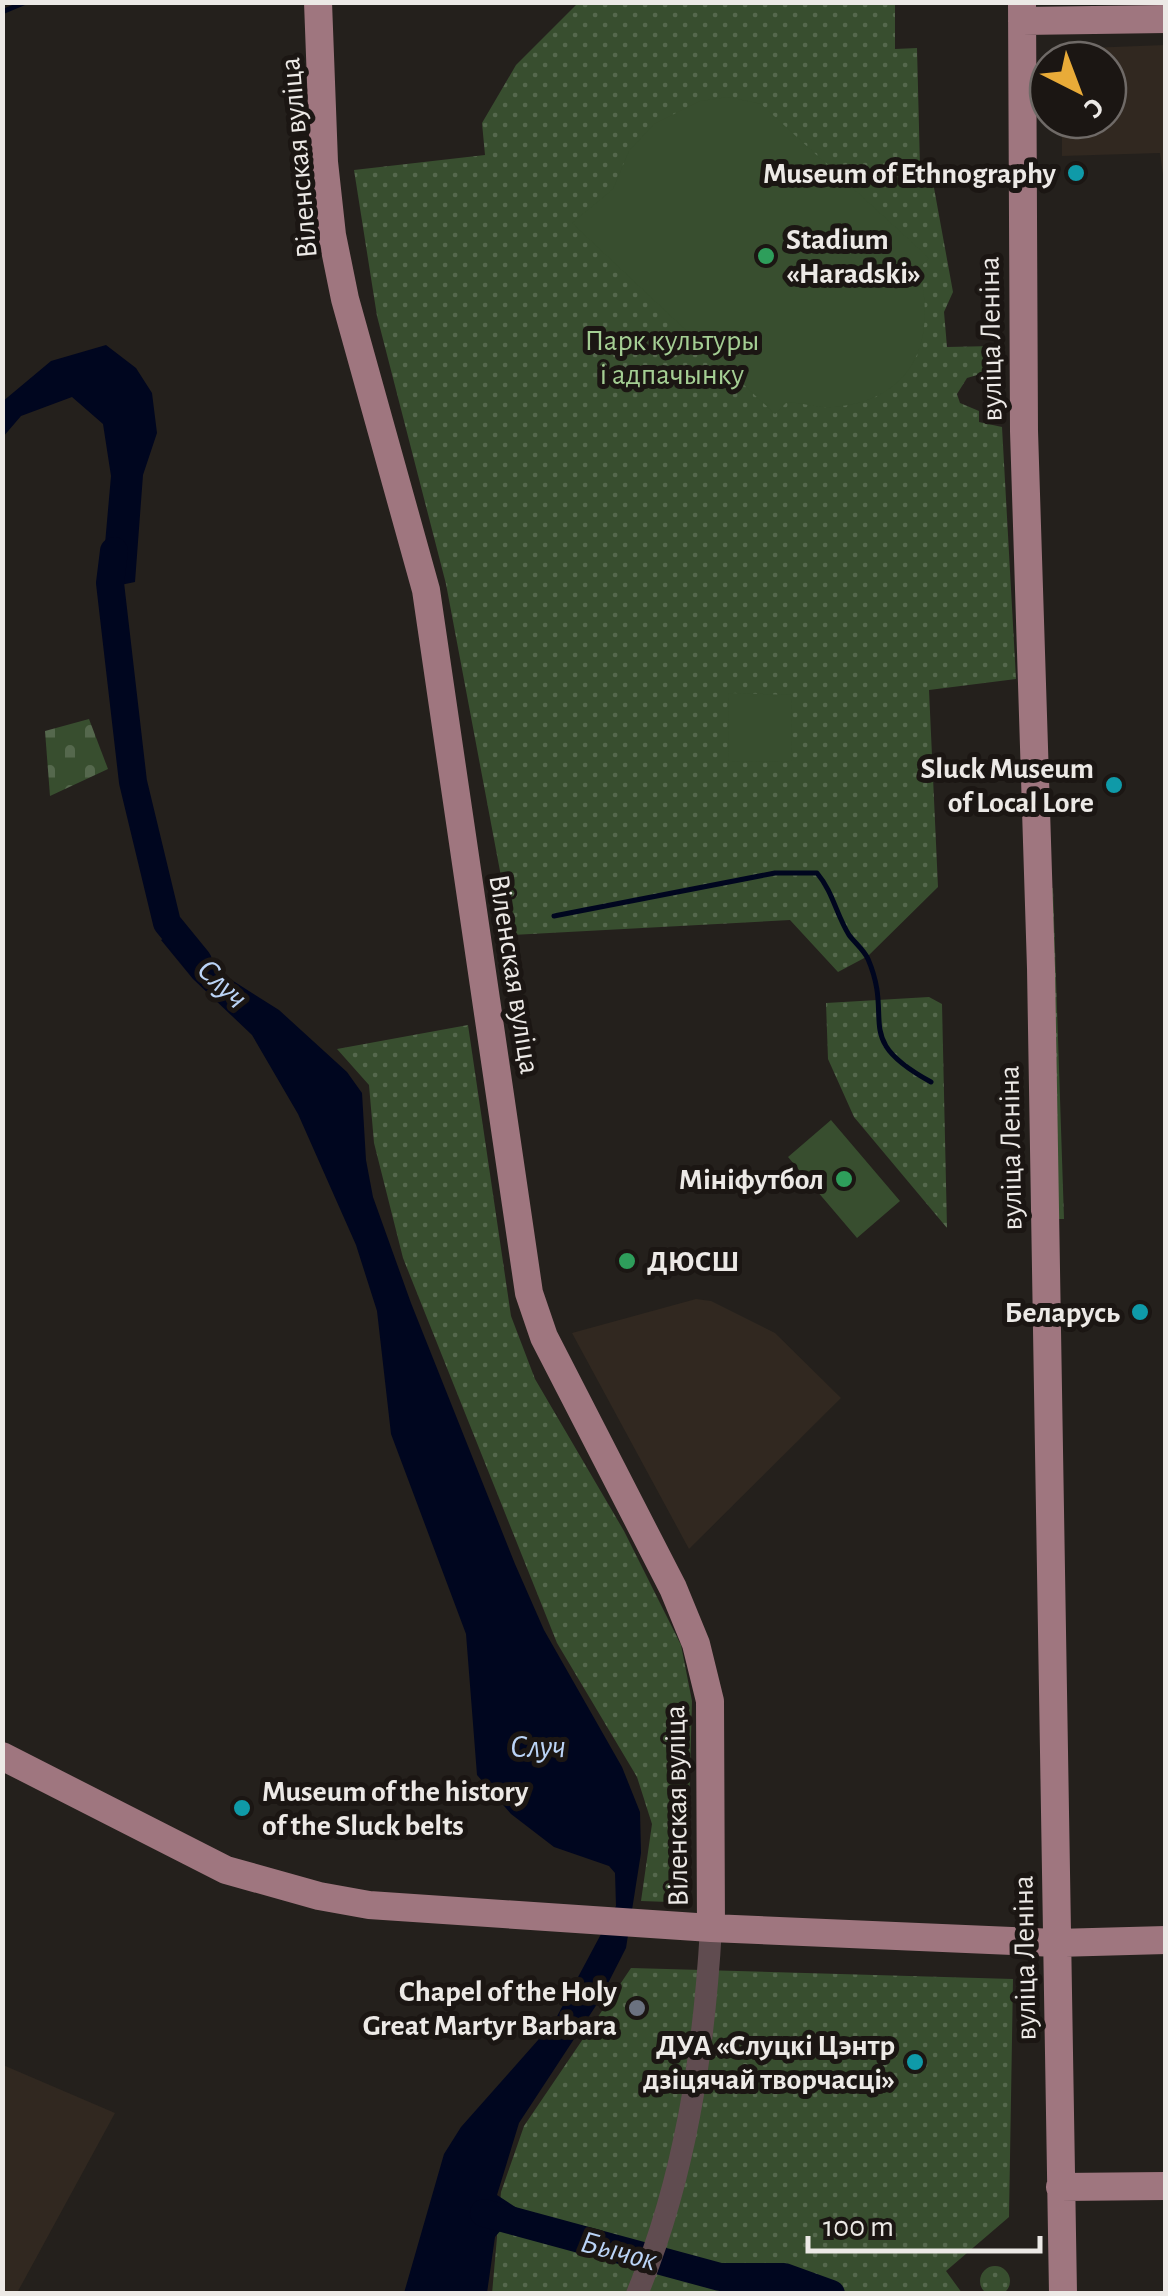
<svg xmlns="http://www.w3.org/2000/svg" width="1168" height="2296" viewBox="0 0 1168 2296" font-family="'Alegreya Sans',sans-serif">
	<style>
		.built { fill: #312820 }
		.green { fill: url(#green-dots) }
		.cemetery { fill: url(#cemetery-stones) }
		.pitch { fill: #384e2f }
		.water { fill: #00061f }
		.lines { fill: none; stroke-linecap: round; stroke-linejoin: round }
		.stream { stroke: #00061f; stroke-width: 5 }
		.river { stroke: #00061f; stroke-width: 28 }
		.minor { stroke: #604c50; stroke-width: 22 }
		.major { stroke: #9f767f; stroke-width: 28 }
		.culture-dot { fill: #0f9aa8; stroke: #1b1613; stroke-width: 4 }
		.leisure-dot { fill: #2e9e5b; stroke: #1b1613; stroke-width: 4 }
		.worship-dot { fill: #6b7280; stroke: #1b1613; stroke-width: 4 }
		.labels { text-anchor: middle; stroke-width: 10; stroke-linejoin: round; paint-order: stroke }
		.street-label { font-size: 30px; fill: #ece9e6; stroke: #1b1613 }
		.poi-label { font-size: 30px; font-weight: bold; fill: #ece9e6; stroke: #1b1613; text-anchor: end }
		.park-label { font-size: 30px; fill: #a4ce93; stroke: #1b1613 }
		.water-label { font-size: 32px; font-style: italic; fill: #bbd4f6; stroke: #1b1613 }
	</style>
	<defs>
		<pattern id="green-dots" width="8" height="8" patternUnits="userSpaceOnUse" patternTransform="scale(2.5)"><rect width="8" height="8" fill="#384e2f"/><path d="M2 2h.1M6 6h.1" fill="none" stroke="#55684d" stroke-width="1.8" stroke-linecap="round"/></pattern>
		<pattern id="cemetery-stones" width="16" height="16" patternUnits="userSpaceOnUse" patternTransform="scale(2.5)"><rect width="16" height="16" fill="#384e2f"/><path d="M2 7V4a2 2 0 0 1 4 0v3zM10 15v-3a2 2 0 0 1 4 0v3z" fill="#55684d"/></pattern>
	</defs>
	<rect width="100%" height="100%" fill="#24201c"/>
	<!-- built -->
	<path class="built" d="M 1165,45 L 1165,190 L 1160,153 L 1062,156 L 1062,120 L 1108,120 L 1108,60 L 1062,60 L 1062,49 Z
		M 696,1299 L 711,1301 L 775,1333 L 841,1398 L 689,1549 L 572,1333 Z
		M 3,2065 L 115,2113 L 17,2293 L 3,2293 Z"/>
	<!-- green -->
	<path class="green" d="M 578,3 L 895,3 L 895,49 L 917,48 L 920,167 L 932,177 L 953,292 L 944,312 L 947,347 L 994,346 L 994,370 L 967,378 L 957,394 L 960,403 L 979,411 L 979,422 L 1002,427 L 1016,679 L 929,690 L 938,887 L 868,956 L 838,972 L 790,920 L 512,935 L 446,584 L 377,316 L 354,170 L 485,155 L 482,123 L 516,65 Z
		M 1053,888 L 1064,1219 L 1056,1219 L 1047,889 Z
		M 929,997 L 942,1004 L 947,1228 L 854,1117 L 828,1059 L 826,1003 Z
		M 468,1025 L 511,1316 L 535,1379 L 624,1531 L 681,1645 L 692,1701 L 687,1884 L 672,1885 L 669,1902 L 641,1901 L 652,1824 L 637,1777 L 557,1643 L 403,1258 L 374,1143 L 369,1085 L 337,1049 Z
		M 631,1968 L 1013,1979 L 1009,2217 L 946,2271 L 962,2293 L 492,2294 L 501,2192 L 524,2126 Z
		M980 2281a15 15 0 1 1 30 0a15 15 0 1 1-30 0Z"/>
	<!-- cemetery -->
	<path class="cemetery" d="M 89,719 L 108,769 L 50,796 L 45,731 Z"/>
	<!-- pitch -->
	<path class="pitch" d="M 729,97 L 761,104 L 929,258 L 919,269 C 937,339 915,400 834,407 C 818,408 803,403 787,402 L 775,414 L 572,223 L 613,189 L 629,151 L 654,124 L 700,101 Z
		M 729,693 L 792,695 L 791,762 L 728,761 Z
		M 831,1120 L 900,1201 L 857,1238 L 788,1157 Z"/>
	<!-- water -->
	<path class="water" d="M 106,345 L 136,368 L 152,393 L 157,433 L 143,475 L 135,582 L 101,589 L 111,476 L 103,424 L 72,397 L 21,416 L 3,437 L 2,402 L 51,361 Z
		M 184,927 L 227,977 L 279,1010 L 347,1072 L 362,1093 L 366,1160 L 373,1197 L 411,1303 L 515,1564 L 544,1630 L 622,1767 L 640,1812 L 641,1853 L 626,1948 L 599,2001 L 519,2123 L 497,2195 L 523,2212 L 516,2231 L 501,2230 L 495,2237 L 487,2293 L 404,2293 L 444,2154 L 461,2127 L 554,2022 L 616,1906 L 615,1873 L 609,1866 L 554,1847 L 511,1814 L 477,1775 L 466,1634 L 391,1434 L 377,1311 L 356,1245 L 298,1114 L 252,1035 L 193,979 L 161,940 Z"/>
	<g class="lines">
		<!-- stream -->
		<path class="stream" d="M 2,12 L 26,2
			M 554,916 L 775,873 L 817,873 C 833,892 836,914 849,935 C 855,943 864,950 868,959 C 895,1022 851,1038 931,1082"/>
		<!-- river -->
		<path class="river" d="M 114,551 L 110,583 L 133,782 L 167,923 L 198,961
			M 484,2213 L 720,2277 L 784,2277 L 831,2294"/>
		<!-- minor -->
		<path class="minor" d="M 637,2294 C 685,2179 704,2052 711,1928"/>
		<!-- major -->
		<path class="major" d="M 318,2 L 324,162 L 332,235 L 345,299 L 426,590 L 529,1293 L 544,1337 L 673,1588 L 696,1644 L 710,1701 L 711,1928
			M 1022,2 L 1024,431 L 1041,968 L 1063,2294
			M 1022,21 L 1166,19
			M 2,1756 L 226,1870 L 319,1896 L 369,1905 L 711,1928 L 1056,1943 L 1166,1940
			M 1060,2187 L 1166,2186"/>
	</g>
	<!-- markers -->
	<g class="culture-dot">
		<circle cx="1076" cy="173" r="10"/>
		<circle cx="1114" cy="785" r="10"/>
		<circle cx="1140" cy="1312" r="10"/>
		<circle cx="242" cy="1808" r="10"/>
		<circle cx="915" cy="2062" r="10"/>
	</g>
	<g class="leisure-dot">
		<circle cx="766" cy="256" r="10"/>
		<circle cx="844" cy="1179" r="10"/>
		<circle cx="627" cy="1261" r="10"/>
	</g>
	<circle class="worship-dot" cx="637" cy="2008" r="10"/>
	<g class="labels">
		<!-- street labels -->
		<g class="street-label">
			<text transform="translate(298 158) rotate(-95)" y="10">Віленская вуліца</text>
			<text transform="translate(990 339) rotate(-91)" y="10">вуліца Леніна</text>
			<text transform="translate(515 974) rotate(81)" y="10">Віленская вуліца</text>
			<text transform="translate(1010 1148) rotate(-91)" y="10">вуліца Леніна</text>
			<text transform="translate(676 1806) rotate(-91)" y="10">Віленская вуліца</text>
			<text transform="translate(1024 1958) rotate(-91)" y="10">вуліца Леніна</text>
		</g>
		<!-- poi labels -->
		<g class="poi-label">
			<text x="1056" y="183">Museum of Ethnography</text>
			<text x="786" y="249" text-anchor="start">Stadium<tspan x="786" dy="34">«Haradski»</tspan></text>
			<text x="1094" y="778">Sluck Museum<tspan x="1094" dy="34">of Local Lore</tspan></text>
			<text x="824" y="1189">Мініфутбол</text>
			<text x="647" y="1271" text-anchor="start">ДЮСШ</text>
			<text x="1120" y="1322">Беларусь</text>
			<text x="262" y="1801" text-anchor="start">Museum of the history<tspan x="262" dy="34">of the Sluck belts</tspan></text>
			<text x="617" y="2001">Chapel of the Holy<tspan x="617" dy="34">Great Martyr Barbara</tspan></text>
			<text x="895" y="2055">ДУА «Слуцкі Цэнтр<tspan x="895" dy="34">дзіцячай творчасці»</tspan></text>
		</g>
		<!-- park labels -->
		<g class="park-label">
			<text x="672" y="350">Парк культуры<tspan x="672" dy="34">і адпачынку</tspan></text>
		</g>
		<!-- water labels -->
		<g class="water-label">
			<text transform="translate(223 983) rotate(44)" y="11">Случ</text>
			<text x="538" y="1757">Случ</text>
			<text transform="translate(619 2250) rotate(15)" y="11">Бычок</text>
		</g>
	</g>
	<!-- border -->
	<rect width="1168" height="2296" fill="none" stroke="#ece9e6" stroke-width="10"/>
	<!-- north arrow -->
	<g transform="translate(1078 90) rotate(138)"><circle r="48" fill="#1b1613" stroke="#6f6a67" stroke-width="2.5"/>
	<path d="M0-8L18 38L0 25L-18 38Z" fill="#e9ab38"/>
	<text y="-15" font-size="28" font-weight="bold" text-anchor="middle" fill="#ece9e6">С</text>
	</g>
	<!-- scale -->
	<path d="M808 2236v15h232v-15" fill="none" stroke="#ece9e6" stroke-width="5"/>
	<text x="823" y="2236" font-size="30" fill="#ece9e6" stroke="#1b1613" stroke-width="8" paint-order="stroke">100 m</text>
</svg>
